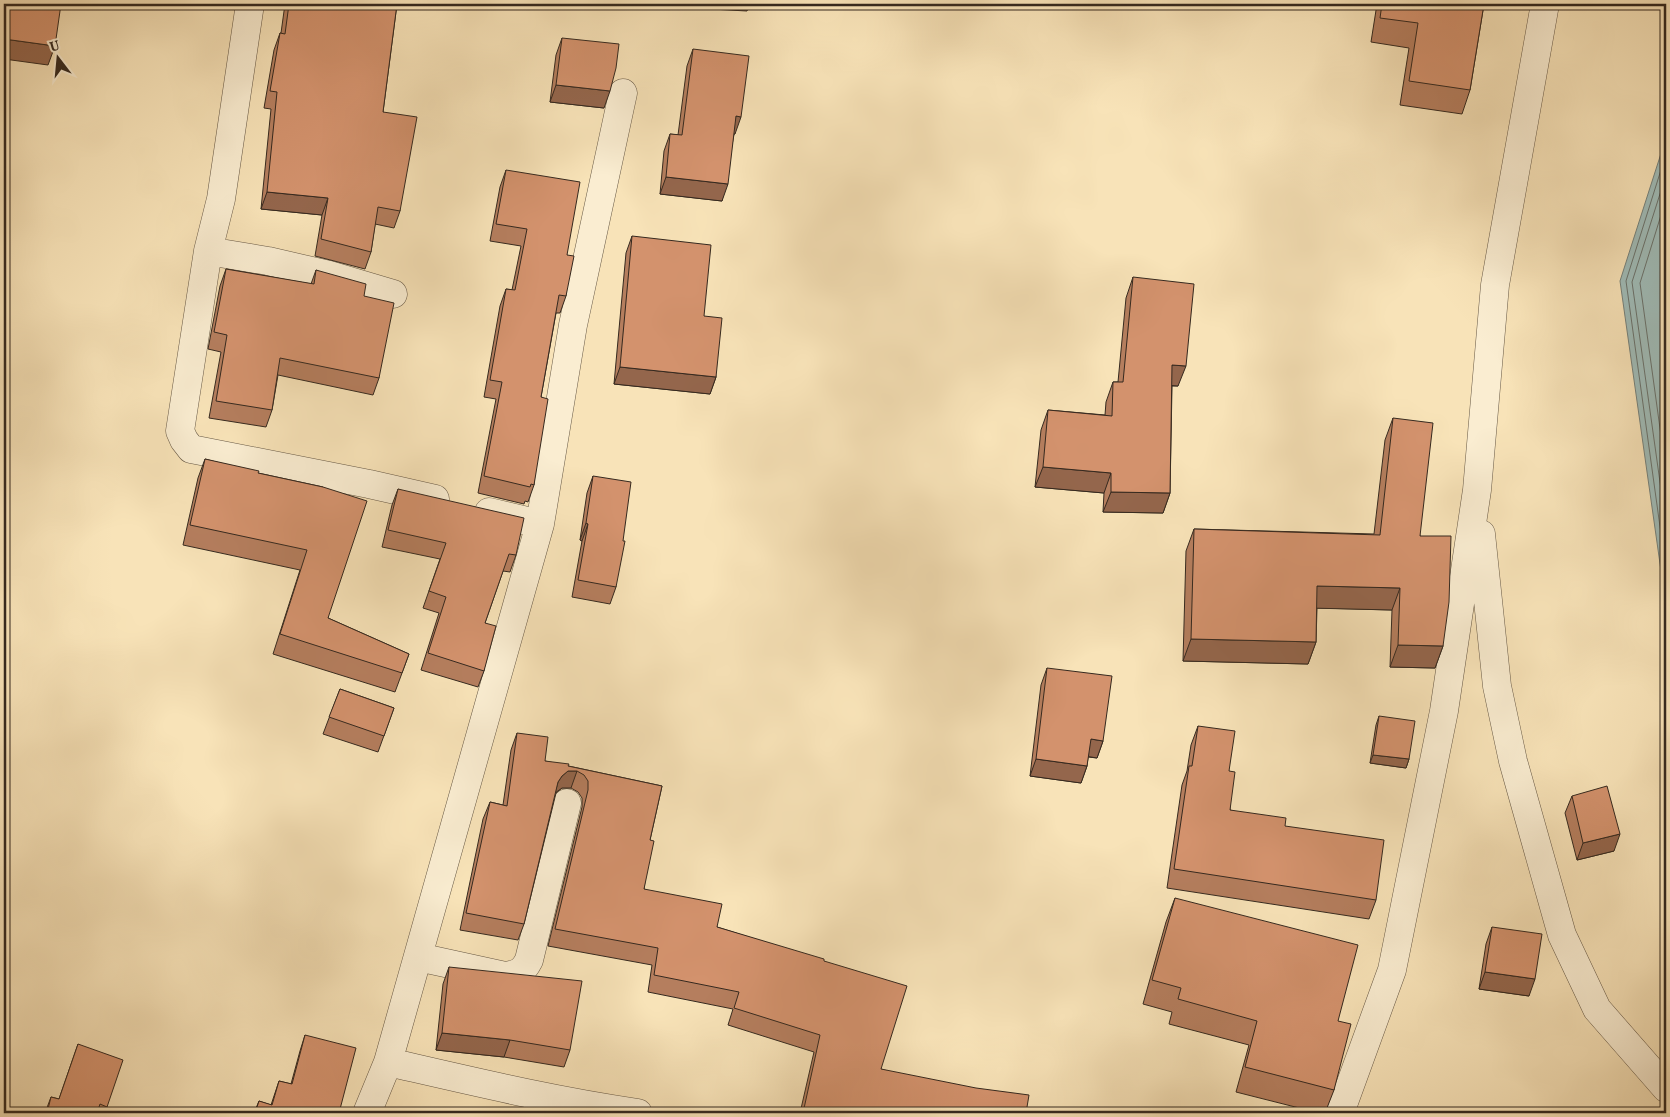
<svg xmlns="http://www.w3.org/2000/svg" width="1670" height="1117" viewBox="0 0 1670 1117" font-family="Vollkorn,serif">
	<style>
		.water { fill: #a0bcb8; stroke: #75817b }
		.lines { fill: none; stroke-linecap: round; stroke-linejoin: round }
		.shore { stroke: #6a726c; stroke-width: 1 }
		.street-casing { stroke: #665845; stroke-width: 29 }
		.street { stroke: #faedd1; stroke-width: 28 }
		.wall { fill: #b57e5e; stroke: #35291f }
		.shaded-wall { fill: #94664c; stroke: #35291f }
		.building { fill: #d3926d; stroke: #35291f }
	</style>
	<rect width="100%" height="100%" fill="#f8e3b8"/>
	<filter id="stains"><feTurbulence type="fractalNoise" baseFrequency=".004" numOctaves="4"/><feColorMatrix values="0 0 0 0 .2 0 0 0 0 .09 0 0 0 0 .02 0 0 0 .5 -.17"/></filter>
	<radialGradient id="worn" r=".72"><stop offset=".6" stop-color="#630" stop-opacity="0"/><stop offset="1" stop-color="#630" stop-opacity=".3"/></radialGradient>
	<!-- water -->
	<path class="water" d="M 1666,138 L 1666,606 L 1620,281 Z"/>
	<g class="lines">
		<!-- shore -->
		<path class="shore" d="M 1666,154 L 1626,281 L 1666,570
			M 1666,175 L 1632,282 L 1666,525
			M 1666,199 L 1640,283 L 1666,472"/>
		<!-- street casing -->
		<g class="street-casing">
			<path id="street" d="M 250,4 L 221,199 L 208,251 L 180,431 L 184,440 L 191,449 L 369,484 L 435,499
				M 208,251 L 268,261 L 329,275 L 393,294
				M 489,512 L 540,524 L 573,325 L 623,93
				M 1481,534 L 1497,686 L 1513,761 L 1562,935 L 1597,1009 L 1666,1088
				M 418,957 L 505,976 C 518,974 523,972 529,960 L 567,803
				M 388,1062 C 471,1081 554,1101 638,1113
				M 367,1113 L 388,1062 L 540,524
				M 1340,1113 L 1392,970 L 1444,711 L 1477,490 L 1495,285 L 1545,4"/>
		</g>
		<!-- street -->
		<use href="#street" class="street"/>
	</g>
	<!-- wall -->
	<path class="wall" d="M 285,4 L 397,4 L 383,112 L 400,211 L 394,228 L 375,224 L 371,252 L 365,269 L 315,256 L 322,215 L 261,209 L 271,109 L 264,108 L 274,50 L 280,33 L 281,33 Z
		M 1377,4 L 1484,4 L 1470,90 L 1462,114 L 1400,105 L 1409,48 L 1371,42 Z
		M 562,38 L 604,108 L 550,102 L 556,55 Z
		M 693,49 L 735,134 L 734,134 L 722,201 L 660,194 L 664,151 L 670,134 L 678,135 L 687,66 Z
		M 506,170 L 567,255 L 566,296 L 560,313 L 556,313 L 541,397 L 534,485 L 528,502 L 525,501 L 524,504 L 478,493 L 496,399 L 484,397 L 500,306 L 506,289 L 512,290 L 521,246 L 490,241 L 500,187 Z
		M 632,236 L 704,316 L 716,377 L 710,394 L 614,384 L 626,253 Z
		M 226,269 L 311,284 L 316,270 L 364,296 L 379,378 L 373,395 L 278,375 L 272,410 L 266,427 L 209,418 L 221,352 L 208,349 L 220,286 Z
		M 1133,277 L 1178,386 L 1172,386 L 1170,493 L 1163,513 L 1103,512 L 1104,493 L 1035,487 L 1041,430 L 1048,410 L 1105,415 L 1106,402 L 1113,382 L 1118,382 L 1126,298 Z
		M 1393,418 L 1420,536 L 1443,646 L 1435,668 L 1390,667 L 1392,610 L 1317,608 L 1316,642 L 1308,664 L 1183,661 L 1186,551 L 1194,529 L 1374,534 L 1385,440 Z
		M 205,459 L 258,473 L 323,487 L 328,618 L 409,654 L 395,692 L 273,654 L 300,570 L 183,545 L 198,478 Z
		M 593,476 L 616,587 L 610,604 L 572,597 L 582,541 L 580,540 L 587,493 Z
		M 398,489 L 516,555 L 510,572 L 503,571 L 485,623 L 484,671 L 478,687 L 421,670 L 439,613 L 423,608 L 440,559 L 382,547 L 392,505 Z
		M 1047,668 L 1103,741 L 1097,758 L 1088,757 L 1087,766 L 1081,783 L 1030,776 L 1041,685 Z
		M 340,689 L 394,708 L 378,752 L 323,734 Z
		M 1379,716 L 1409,759 L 1406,768 L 1370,763 L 1376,725 Z
		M 1198,726 L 1229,771 L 1230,810 L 1285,826 L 1376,900 L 1369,919 L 1167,888 L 1182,785 L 1187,771 L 1191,745 Z
		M 517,733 L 545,761 L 662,786 L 650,840 L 644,889 L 717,927 L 824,961 L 881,1069 L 1026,1113 L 800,1113 L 814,1052 L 728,1025 L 733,1009 L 648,992 L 652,965 L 548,946 L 582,807 L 582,798 L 578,792 L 571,788 L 562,788 L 556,793 L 524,924 L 518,940 L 460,930 L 483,819 L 490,802 L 503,805 L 511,750 Z
		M 1572,796 L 1614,851 L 1577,860 L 1565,813 Z
		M 1175,898 L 1338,1021 L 1334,1090 L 1325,1113 L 1319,1113 L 1236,1092 L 1249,1045 L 1169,1024 L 1172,1012 L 1143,1004 L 1166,922 Z
		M 1492,927 L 1529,996 L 1479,989 L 1486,944 Z
		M 449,967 L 570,1050 L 564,1067 L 504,1057 L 436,1050 L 443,984 Z
		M 305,1035 L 339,1113 L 254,1113 L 259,1101 L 271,1105 L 279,1081 L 291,1084 L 300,1051 Z
		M 78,1044 L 107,1107 L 105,1113 L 45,1113 L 51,1097 L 59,1099 Z"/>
	<!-- shaded-wall -->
	<path class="shaded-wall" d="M 622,4 L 750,4 L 747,11 Z
		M 4,39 L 55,46 L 48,65 L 4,59 Z
		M 556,85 L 610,91 L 604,108 L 550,102 Z
		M 736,116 L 741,117 L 735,134 L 730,133 Z
		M 666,177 L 728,184 L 722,201 L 660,194 Z
		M 267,192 L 328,198 L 322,215 L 261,209 Z
		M 1172,365 L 1186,366 L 1178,386 L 1165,385 Z
		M 620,367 L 716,377 L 710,394 L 614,384 Z
		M 1043,467 L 1111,473 L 1104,493 L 1035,487 Z
		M 1111,492 L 1170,493 L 1163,513 L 1103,512 Z
		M 586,523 L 588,524 L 582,541 L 580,540 Z
		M 1317,586 L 1400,588 L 1392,610 L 1309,608 Z
		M 1191,639 L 1316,642 L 1308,664 L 1183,661 Z
		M 1398,645 L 1443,646 L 1435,668 L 1390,667 Z
		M 1091,739 L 1103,741 L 1097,758 L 1085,756 Z
		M 1373,755 L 1409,759 L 1406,768 L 1370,763 Z
		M 1036,759 L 1087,766 L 1081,783 L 1030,776 Z
		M 568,771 L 577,771 L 571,788 L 562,788 L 555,793 L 558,782 L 562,776 Z
		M 1620,834 L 1614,851 L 1577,860 L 1583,843 Z
		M 1485,972 L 1535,979 L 1529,996 L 1479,989 Z
		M 442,1033 L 510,1040 L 504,1057 L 436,1050 Z"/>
	<!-- building -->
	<path class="building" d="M 4,4 L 61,4 L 55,46 L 4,39 Z
		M 289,4 L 397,4 L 383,112 L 417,117 L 400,211 L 378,207 L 371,252 L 321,239 L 328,198 L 267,192 L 277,92 L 270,91 L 280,33 L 285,34 Z
		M 1382,4 L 1484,4 L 1470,90 L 1409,81 L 1418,23 L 1380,18 Z
		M 562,38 L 619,44 L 616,68 L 610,91 L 556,85 Z
		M 693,49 L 749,56 L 741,117 L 736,116 L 728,184 L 666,177 L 670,134 L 682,135 Z
		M 506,170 L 580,182 L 567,255 L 574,256 L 566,296 L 559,295 L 541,397 L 548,399 L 534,485 L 531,484 L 530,487 L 484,476 L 502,382 L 490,380 L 506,289 L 515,290 L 527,229 L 496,224 Z
		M 632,236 L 711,245 L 704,316 L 722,318 L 716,377 L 620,367 Z
		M 226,269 L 314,284 L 316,270 L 366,284 L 364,296 L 394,303 L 379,378 L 280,358 L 272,410 L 216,401 L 227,335 L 214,332 Z
		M 1133,277 L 1194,284 L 1186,366 L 1172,365 L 1170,493 L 1111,492 L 1111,473 L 1043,467 L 1048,410 L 1112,416 L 1113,382 L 1123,382 Z
		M 1393,418 L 1433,423 L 1420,536 L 1451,536 L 1449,602 L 1443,646 L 1398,645 L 1400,588 L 1317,586 L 1316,642 L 1191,639 L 1194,529 L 1380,535 Z
		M 205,459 L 259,471 L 258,473 L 323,487 L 367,501 L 328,618 L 409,654 L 402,673 L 280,634 L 307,550 L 190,525 Z
		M 593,476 L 631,482 L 623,541 L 625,541 L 616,587 L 578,580 L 588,524 L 586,523 Z
		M 398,489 L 524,518 L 516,555 L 509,554 L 485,623 L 496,626 L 484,671 L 428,653 L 446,597 L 429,591 L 446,543 L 388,530 Z
		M 1047,668 L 1112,676 L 1103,741 L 1091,739 L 1087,766 L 1036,759 Z
		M 340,689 L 394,708 L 384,736 L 329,717 Z
		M 1379,716 L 1415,721 L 1409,759 L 1373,755 Z
		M 1198,726 L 1235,731 L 1229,771 L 1235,772 L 1230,810 L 1286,818 L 1285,826 L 1384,840 L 1376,900 L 1174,869 L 1189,766 L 1192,766 Z
		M 517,733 L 548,737 L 545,761 L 569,764 L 568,766 L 662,786 L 650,840 L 654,841 L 644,889 L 722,904 L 717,927 L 824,959 L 824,961 L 907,986 L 881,1069 L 976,1088 L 1029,1095 L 1026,1113 L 803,1113 L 820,1035 L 734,1008 L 739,992 L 654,975 L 658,948 L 555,929 L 588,790 L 588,781 L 584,775 L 577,771 L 568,771 L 562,776 L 558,782 L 524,924 L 466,913 L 490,802 L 507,806 Z
		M 1607,786 L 1620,834 L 1583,843 L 1572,796 Z
		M 1175,898 L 1358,945 L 1338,1021 L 1351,1024 L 1334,1090 L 1245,1067 L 1257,1021 L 1178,999 L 1181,988 L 1152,980 Z
		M 1492,927 L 1542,934 L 1535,979 L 1485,972 Z
		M 449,967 L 582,981 L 570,1050 L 510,1040 L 442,1033 Z
		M 305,1035 L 356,1048 L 339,1113 L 255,1113 L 259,1101 L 272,1105 L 279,1081 L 292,1084 Z
		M 78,1044 L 123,1060 L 107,1107 L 100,1104 L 97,1113 L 47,1113 L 51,1097 L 59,1099 Z"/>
	<!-- margin -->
	<rect width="1670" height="1117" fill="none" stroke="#f8e3b8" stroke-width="20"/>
	<rect x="5" y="5" width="1660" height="1107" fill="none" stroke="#35291f" stroke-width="2.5"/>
	<rect x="10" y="10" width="1650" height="1097" fill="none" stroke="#35291f"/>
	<!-- north arrow -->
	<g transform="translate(58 58) rotate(344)" stroke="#faedd1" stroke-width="4" paint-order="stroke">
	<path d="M0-4L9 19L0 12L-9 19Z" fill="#35291f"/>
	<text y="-8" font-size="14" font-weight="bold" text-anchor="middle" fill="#35291f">U</text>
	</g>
	<rect width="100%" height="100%" filter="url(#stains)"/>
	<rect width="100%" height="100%" fill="url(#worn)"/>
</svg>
